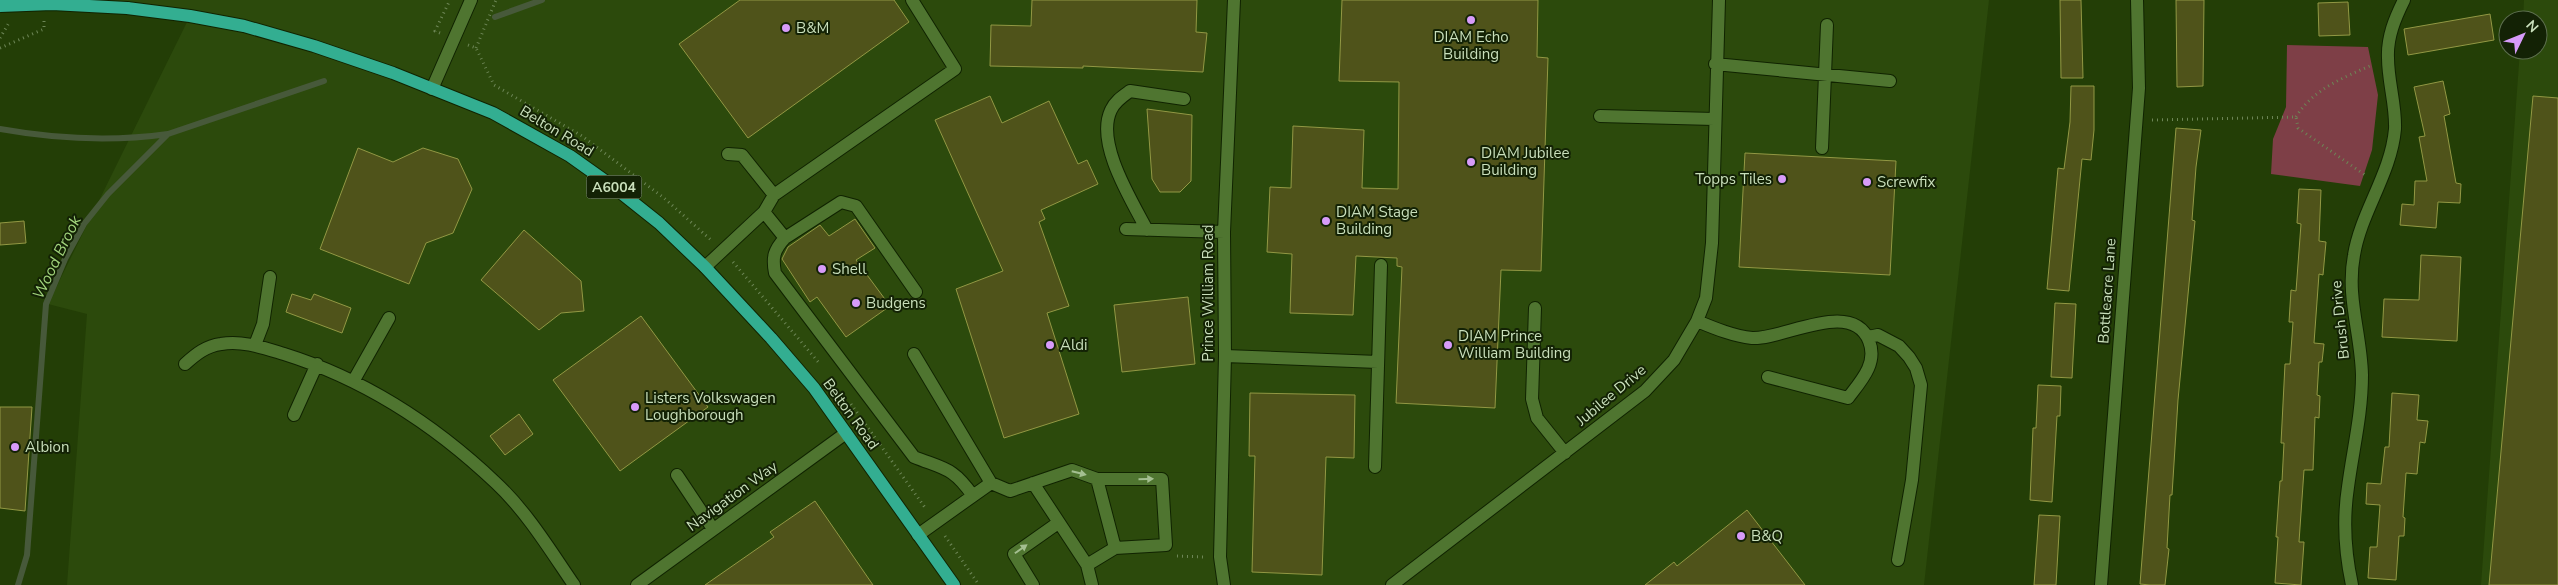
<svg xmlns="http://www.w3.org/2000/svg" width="2558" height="585" viewBox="0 0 2558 585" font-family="'Nunito Sans',sans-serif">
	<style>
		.built { fill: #2c4a0c }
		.green { fill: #7e3f47 }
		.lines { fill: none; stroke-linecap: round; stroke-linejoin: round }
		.stream { stroke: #47593a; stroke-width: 6 }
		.building { fill: #4f531a; stroke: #929844 }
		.minor-casing { stroke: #102300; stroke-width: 14 }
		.major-casing { stroke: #102300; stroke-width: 14 }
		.path { stroke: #6d8656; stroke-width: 3; stroke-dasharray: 1 4; stroke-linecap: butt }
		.minor { stroke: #4f7530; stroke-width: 12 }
		.major { stroke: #33ae91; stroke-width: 12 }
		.major-bridge-casing { stroke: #102300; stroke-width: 14; stroke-linecap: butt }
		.major-bridge { stroke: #33ae91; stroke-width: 12 }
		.oneway { fill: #a4bf91 }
		.poi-dot { fill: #d79bf9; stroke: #132205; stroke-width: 2 }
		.labels { text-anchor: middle; stroke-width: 4; stroke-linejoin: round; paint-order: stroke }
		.shield { fill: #132205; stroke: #92a684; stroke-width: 1 }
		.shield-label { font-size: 14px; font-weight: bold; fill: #c9dfbb }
		.poi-label { font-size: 15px; fill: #c9dfbb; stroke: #132205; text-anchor: start }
		.street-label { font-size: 15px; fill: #c9dfbb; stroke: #132205 }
		.water-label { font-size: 16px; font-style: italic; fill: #a1d37b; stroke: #132205 }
	</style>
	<rect width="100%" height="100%" fill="#233e06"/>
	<!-- built -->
	<path class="built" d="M 34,0 L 1989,0 L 1924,585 L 67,585 L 87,314 L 48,304 L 190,16 Z
		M 2524,0 L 2558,0 L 2558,585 L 2481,585 L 2520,50 L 2538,50 L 2538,20 L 2523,20 Z"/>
	<!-- green -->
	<path class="green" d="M 2287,45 L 2368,47 L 2378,95 L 2372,150 L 2360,186 L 2271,174 L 2273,139 L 2286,107 Z"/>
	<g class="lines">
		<!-- stream -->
		<path class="stream" d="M 495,17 L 542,0
			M 0,129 C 56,139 111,142 168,134
			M 18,585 L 27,555 L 46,304 L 65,259 L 84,224 L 108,194 L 168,134 L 324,81"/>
	</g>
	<!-- building -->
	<path class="building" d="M 740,0 L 894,0 L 909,22 L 748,138 L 679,44 Z
		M 1032,0 L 1197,0 L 1196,32 L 1207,33 L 1203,72 L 1083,66 L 1083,68 L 990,66 L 991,25 L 1031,26 Z
		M 1342,0 L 1538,0 L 1537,57 L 1548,58 L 1541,271 L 1501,270 L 1495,408 L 1396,403 L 1402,267 L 1397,266 L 1397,258 L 1356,256 L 1353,315 L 1290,313 L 1292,254 L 1267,252 L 1270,187 L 1291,188 L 1293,126 L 1364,130 L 1362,188 L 1398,189 L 1399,82 L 1339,81 Z
		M 2060,0 L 2081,0 L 2083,78 L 2061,78 Z
		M 2176,0 L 2204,0 L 2203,86 L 2177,87 Z
		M 2348,2 L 2350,35 L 2319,36 L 2318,3 Z
		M 2490,14 L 2494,40 L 2408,55 L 2404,29 Z
		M 2443,81 L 2450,114 L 2444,116 L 2456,183 L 2461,184 L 2460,203 L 2438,202 L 2436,228 L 2400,225 L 2402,204 L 2414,205 L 2415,181 L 2427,181 L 2419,137 L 2425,136 L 2414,87 Z
		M 2071,86 L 2094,86 L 2094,130 L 2091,160 L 2082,159 L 2069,291 L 2047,289 L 2058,168 L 2064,169 L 2070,122 Z
		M 990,96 L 1002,123 L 1049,101 L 1078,164 L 1087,160 L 1098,184 L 1041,210 L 1045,219 L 1039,222 L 1069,306 L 1047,313 L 1079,414 L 1004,438 L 956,289 L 1003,271 L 935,120 Z
		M 2533,96 L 2558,98 L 2558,585 L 2489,585 Z
		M 1147,109 L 1192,115 L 1191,181 L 1180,192 L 1160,192 L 1152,179 Z
		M 2176,128 L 2201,130 L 2196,167 L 2192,220 L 2195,221 L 2178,400 L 2172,495 L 2170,495 L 2167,548 L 2169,549 L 2165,585 L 2150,585 L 2140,584 Z
		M 358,148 L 393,162 L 423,148 L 458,159 L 472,189 L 453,233 L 426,243 L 409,284 L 320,249 Z
		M 1745,153 L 1896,161 L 1890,275 L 1739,267 Z
		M 2299,189 L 2321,190 L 2319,241 L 2326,242 L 2323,275 L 2319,274 L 2314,343 L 2324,344 L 2322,362 L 2319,362 L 2317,395 L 2320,396 L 2319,418 L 2315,417 L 2313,470 L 2304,470 L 2299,542 L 2304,542 L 2301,585 L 2275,583 L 2278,537 L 2276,537 L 2280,481 L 2282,481 L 2284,443 L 2281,443 L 2285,364 L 2290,364 L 2293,322 L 2289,322 L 2291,290 L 2296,291 L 2301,224 L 2297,223 Z
		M 855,219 L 875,248 L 856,260 L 890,306 L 846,337 L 817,297 L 810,302 L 782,259 L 788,247 L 820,225 L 829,236 Z
		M 24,221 L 26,243 L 0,245 L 0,223 Z
		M 524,230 L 581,281 L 584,311 L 561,313 L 539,330 L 481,280 Z
		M 2421,255 L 2461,257 L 2457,341 L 2382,337 L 2384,299 L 2419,300 Z
		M 292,294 L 311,300 L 314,294 L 351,308 L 342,333 L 286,312 Z
		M 1188,297 L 1195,364 L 1122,372 L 1114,305 Z
		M 2055,303 L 2076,304 L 2072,378 L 2051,377 Z
		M 641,316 L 708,407 L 620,471 L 553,380 Z
		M 2038,385 L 2061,386 L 2060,416 L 2057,416 L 2052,502 L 2030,500 L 2033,428 L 2036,428 Z
		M 1250,393 L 1355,395 L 1354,458 L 1326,457 L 1322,575 L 1252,572 L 1255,456 L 1249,456 Z
		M 2392,393 L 2419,395 L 2417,420 L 2428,421 L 2425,443 L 2420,442 L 2417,474 L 2406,473 L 2403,517 L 2405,518 L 2404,536 L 2399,536 L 2396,580 L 2368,578 L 2370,547 L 2377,547 L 2380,505 L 2366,504 L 2367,483 L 2381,484 L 2385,447 L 2389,447 Z
		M 0,407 L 32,407 L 25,511 L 0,508 Z
		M 519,414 L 533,434 L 505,455 L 490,436 Z
		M 815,501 L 873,585 L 705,585 L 774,537 L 770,532 Z
		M 1747,510 L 1805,585 L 1645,585 L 1674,562 L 1677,566 Z
		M 2039,515 L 2060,516 L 2056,585 L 2034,585 Z"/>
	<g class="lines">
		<!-- minor casing -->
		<g class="minor-casing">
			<path id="minor" d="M 1715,64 L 1890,81
				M 432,89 L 471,0
				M 1600,116 L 1714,119
				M 1822,148 L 1827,25
				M 774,195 L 955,69 L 912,0
				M 764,212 L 785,238 C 774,250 772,257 775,273 L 914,457 C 944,469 953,467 973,496
				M 1126,229 L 1224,232
				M 1147,230 C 1132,201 1095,143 1111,110 C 1115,101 1123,96 1130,91 L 1184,99
				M 785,238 L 841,202 L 856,206 L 916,292
				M 705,267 L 764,212 L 774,195 L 742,155 L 728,154
				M 1535,308 L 1532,399 L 1537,418 L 1565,453
				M 1697,321 C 1714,328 1733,336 1752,338 C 1783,340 1852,298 1869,341 C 1878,363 1861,381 1848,398 L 1768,377
				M 1868,337 L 1878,335 L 1899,346 L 1909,357 L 1916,368 L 1921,385 L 1912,480 L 1898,560
				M 255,345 L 263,324 L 270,277
				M 914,354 L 991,483 L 1010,491 L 1072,470 L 1097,479 L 1115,548 L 1087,565 L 1092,585
				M 1225,356 L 1378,362
				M 185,364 C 196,354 206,346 221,344 C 242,340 264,348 284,354 C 364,379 435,425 496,483 C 527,512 550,550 574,585
				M 354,380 L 389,318
				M 294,415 L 317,364
				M 1375,467 L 1381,265
				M 677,475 L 713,529
				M 1097,479 L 1162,479 L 1166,545 L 1115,548
				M 1033,483 L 1087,565
				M 918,535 L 991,483
				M 637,585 L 846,433
				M 1033,585 L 1014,554 L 1058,523
				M 1224,585 L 1220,557 L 1225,356 L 1224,232 L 1234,0
				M 1392,585 L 1645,391 L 1674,360 L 1697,321 L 1706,298 L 1712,243 L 1719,0
				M 2101,585 L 2139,88 L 2137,0
				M 2352,585 C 2345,553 2343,520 2348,487 C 2353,449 2362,414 2362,375 C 2361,333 2346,297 2354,255 C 2361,212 2391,174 2395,129 C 2396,105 2388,82 2388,58 C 2387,37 2395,18 2404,0"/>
		</g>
		<!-- major casing -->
		<g class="major-casing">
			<path id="major" d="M 127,8 L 190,16 L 244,26 L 314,46 L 393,73 L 493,113 L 570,156 L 615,188 L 659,223 L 705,267 L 771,338 L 814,388 L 954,585"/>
		</g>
		<!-- path -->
		<path class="path" d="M 440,33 L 435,31 L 450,0
			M 0,38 L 10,21
			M 468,45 L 476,48 L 494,85 L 582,136 L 664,198 L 711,240
			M 0,48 L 44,29 L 44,20
			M 476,48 L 496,0
			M 2296,117 C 2313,89 2343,78 2372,65
			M 2152,120 L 2296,117 L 2298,128 L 2365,175
			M 733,262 L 820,364
			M 851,404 L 926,509
			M 945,536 L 979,585
			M 1177,556 L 1203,557"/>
		<!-- minor -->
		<use href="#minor" class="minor"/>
		<!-- major -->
		<use href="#major" class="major"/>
		<!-- major-bridge casing -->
		<g class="major-bridge-casing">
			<path id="major-bridge" d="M 0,6 L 52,4 L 127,8"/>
		</g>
		<!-- major-bridge -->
		<use href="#major-bridge" class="major-bridge"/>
	</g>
	<!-- one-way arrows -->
	<defs><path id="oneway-solid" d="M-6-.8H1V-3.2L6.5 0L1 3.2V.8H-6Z" transform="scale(1.25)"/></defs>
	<g class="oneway">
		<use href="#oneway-solid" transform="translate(1079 473) rotate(14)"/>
		<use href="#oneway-solid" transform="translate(1146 479) rotate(-1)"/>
		<use href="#oneway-solid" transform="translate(1021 549) rotate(-35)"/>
	</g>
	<!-- markers -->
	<g class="poi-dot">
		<circle cx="1471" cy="20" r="5"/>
		<circle cx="786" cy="28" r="5"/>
		<circle cx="1471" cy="162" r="5"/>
		<circle cx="1782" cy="179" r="5"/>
		<circle cx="1867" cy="182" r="5"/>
		<circle cx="1326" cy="221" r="5"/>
		<circle cx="822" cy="269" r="5"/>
		<circle cx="856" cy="303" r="5"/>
		<circle cx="1050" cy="345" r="5"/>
		<circle cx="1448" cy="345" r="5"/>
		<circle cx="635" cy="407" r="5"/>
		<circle cx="15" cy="447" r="5"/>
		<circle cx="1741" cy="536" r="5"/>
	</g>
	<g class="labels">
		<!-- shield labels -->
		<rect class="shield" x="586.5" y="175.5" width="55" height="23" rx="4"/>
		<g class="shield-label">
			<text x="614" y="192">A6004</text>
		</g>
		<!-- poi labels -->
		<g class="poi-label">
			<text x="796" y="33">B&amp;M</text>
			<text x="1471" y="42" text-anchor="middle">DIAM Echo<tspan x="1471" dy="17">Building</tspan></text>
			<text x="1481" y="158">DIAM Jubilee<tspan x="1481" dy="17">Building</tspan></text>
			<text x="1772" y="184" text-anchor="end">Topps Tiles</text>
			<text x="1877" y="187">Screwfix</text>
			<text x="1336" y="217">DIAM Stage<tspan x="1336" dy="17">Building</tspan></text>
			<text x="832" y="274">Shell</text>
			<text x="866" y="308">Budgens</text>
			<text x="1458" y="341">DIAM Prince<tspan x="1458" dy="17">William Building</tspan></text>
			<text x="1060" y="350">Aldi</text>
			<text x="645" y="403">Listers Volkswagen<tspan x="645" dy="17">Loughborough</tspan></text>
			<text x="25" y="452">Albion</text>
			<text x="1751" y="541">B&amp;Q</text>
		</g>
		<!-- street labels -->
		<g class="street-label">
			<text transform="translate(557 131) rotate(31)" y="5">Belton Road</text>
			<text transform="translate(2107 291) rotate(-86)" y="5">Bottleacre Lane</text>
			<text transform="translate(1208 293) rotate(-90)" y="5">Prince William Road</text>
			<text transform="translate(2340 320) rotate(-96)" y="5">Brush Drive</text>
			<text transform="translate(1611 395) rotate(-40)" y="5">Jubilee Drive</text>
			<text transform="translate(851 414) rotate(54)" y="5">Belton Road</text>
			<text transform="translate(732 496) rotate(-36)" y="5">Navigation Way</text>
		</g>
		<!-- water labels -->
		<g class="water-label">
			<text transform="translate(56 257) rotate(-64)" y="6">Wood Brook</text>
		</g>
	</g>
	<!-- north arrow -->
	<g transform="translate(2523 35) rotate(47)"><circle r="24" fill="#132205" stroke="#5c6e4e"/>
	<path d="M0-4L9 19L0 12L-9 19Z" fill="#d79bf9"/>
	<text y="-8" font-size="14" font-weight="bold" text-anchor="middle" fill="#c9dfbb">N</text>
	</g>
</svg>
